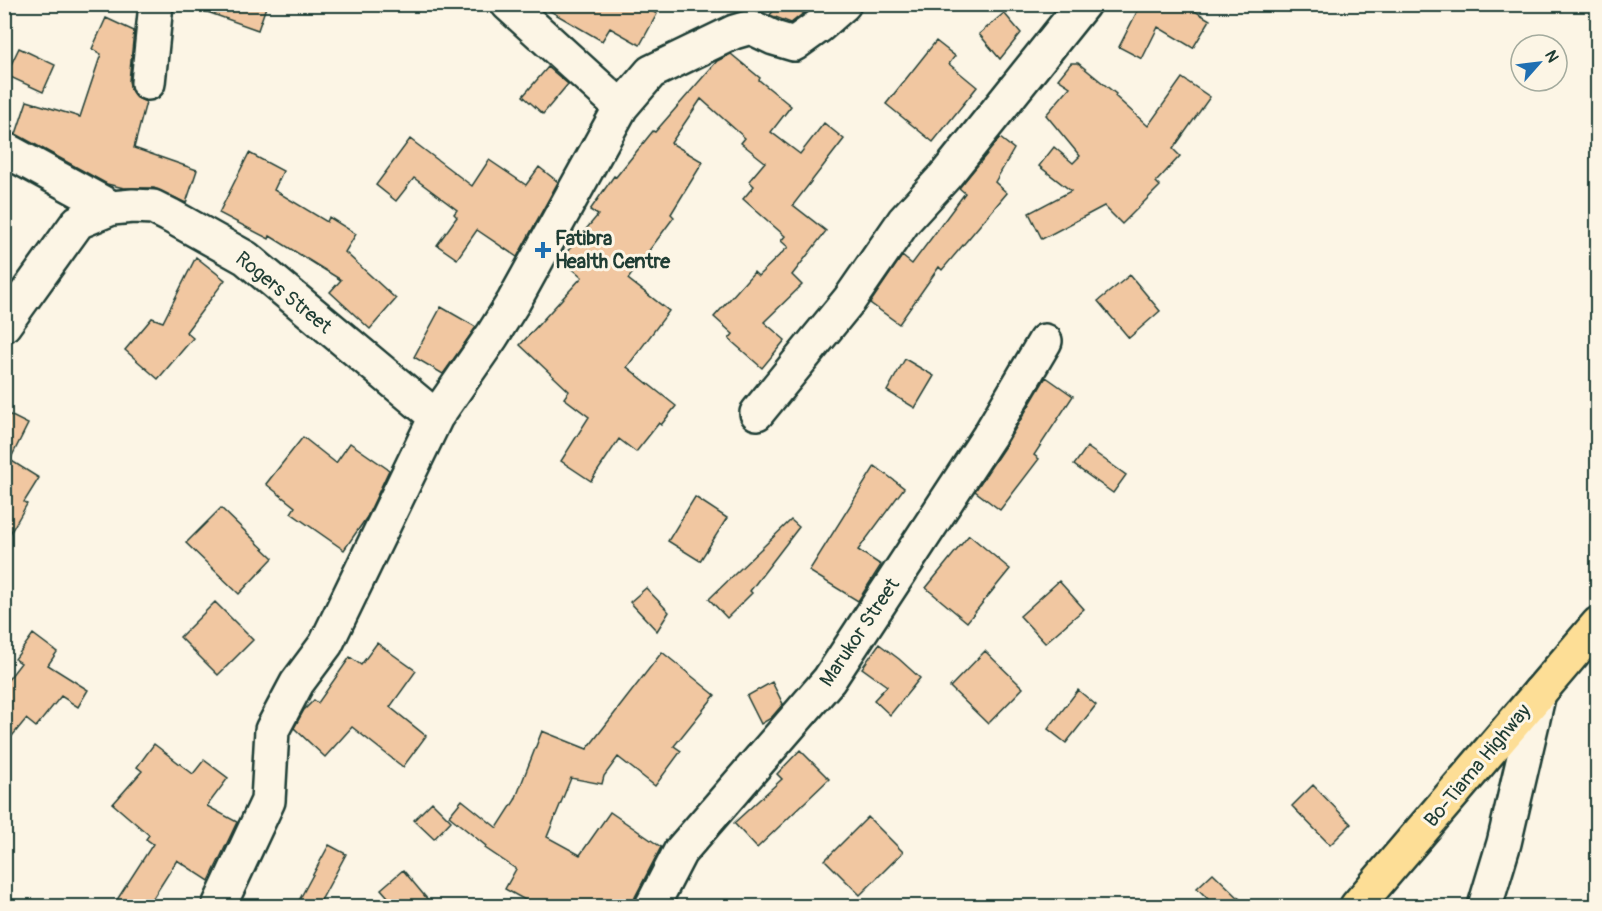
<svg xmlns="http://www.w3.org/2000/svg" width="1602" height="911" viewBox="0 0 1602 911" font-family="Pangolin,sans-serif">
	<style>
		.building { fill: #f1c7a1; stroke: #1f3d34; stroke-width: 1.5 }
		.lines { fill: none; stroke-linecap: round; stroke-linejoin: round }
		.minor-casing { stroke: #1f3d34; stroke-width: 38 }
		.highway-casing { stroke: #1f3d34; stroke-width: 38 }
		.minor { stroke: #fcf5e5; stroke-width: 33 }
		.highway { stroke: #fdde96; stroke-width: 33 }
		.poi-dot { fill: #1f6fb2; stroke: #fcf5e5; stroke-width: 2 }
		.labels { text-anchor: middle; stroke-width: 6; stroke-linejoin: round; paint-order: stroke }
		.poi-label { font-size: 20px; font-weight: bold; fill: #1f3d34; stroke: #fcf5e5; text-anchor: start }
		.street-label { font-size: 20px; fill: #1f3d34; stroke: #fcf5e5 }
	</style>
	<rect width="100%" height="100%" fill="#fcf5e5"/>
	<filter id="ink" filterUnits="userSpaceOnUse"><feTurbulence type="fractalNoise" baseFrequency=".0167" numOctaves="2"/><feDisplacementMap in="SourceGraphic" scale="12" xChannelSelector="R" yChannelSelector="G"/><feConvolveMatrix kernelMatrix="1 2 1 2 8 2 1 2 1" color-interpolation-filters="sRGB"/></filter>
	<g filter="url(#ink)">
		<!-- building -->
		<path class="building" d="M 193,4 L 267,4 L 258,30 L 193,7 Z
			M 538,4 L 641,4 L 657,14 L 640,45 L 610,28 L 602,41 Z
			M 779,4 L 815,4 L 791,23 L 770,15 Z
			M 1141,4 L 1183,4 L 1210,20 L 1193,48 L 1158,27 L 1142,59 L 1119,47 Z
			M 1004,13 L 1021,33 L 1000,59 L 979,34 Z
			M 106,18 L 134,31 L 129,81 L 131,90 L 137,98 L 146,102 L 134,148 L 197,170 L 186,203 L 154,188 L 124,188 L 107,184 L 16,134 L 27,101 L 80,117 L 101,54 L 92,49 Z
			M 936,41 L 955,56 L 949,64 L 977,87 L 933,142 L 886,104 Z
			M 19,48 L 55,65 L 43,92 L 6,75 Z
			M 731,54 L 760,78 L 759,80 L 791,106 L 771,132 L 800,154 L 824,123 L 844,139 L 793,205 L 826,231 L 792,275 L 802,285 L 764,322 L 785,340 L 762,368 L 729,339 L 733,334 L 714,317 L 754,272 L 758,276 L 788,247 L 781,241 L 785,236 L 743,199 L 754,186 L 749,181 L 765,162 L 741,143 L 745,138 L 701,99 L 671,143 L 703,162 L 671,214 L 674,217 L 628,279 L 669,311 L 627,367 L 676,406 L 661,425 L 659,423 L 636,452 L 619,439 L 591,481 L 561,461 L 589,417 L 564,398 L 569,391 L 520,345 L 582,277 L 561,259 L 598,215 L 590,210 L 614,176 L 616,177 L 653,131 L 655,132 L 717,61 Z
			M 1071,63 L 1078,63 L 1116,94 L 1115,96 L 1148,126 L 1182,78 L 1210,97 L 1173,149 L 1180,156 L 1156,182 L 1160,186 L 1122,224 L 1104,206 L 1042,239 L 1029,213 L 1071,191 L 1039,166 L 1054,147 L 1073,163 L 1080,156 L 1046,115 L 1070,87 L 1058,79 Z
			M 548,67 L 568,84 L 543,114 L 523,96 Z
			M 1000,138 L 1014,149 L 995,182 L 1007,193 L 942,270 L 939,267 L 899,324 L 870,303 L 902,256 L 912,264 L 965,193 L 959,188 Z
			M 410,139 L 472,186 L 489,160 L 526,185 L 539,167 L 558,182 L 517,257 L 477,230 L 457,259 L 437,245 L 457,217 L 454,214 L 457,210 L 414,178 L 396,201 L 376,185 Z
			M 249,153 L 283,171 L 274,190 L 327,222 L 329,217 L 356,234 L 345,252 L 396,299 L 370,329 L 330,292 L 341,280 L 270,236 L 269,239 L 219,213 Z
			M 196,257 L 225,280 L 186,332 L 193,338 L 158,379 L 125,350 L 152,318 L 163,322 Z
			M 1130,275 L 1160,311 L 1129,338 L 1098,301 Z
			M 441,307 L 476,327 L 443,374 L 414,357 Z
			M 905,359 L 934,376 L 915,408 L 887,391 Z
			M 1046,377 L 1073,396 L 1034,455 L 1039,459 L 1000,510 L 975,491 L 1005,446 Z
			M 4,412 L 28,424 L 10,460 L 39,478 L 24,502 L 27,504 L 4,544 Z
			M 303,437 L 336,463 L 350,443 L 389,470 L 367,517 L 344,550 L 291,513 L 295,507 L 266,484 Z
			M 1087,447 L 1126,475 L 1113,493 L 1074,465 Z
			M 875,466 L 904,488 L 858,550 L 881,565 L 858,601 L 809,571 Z
			M 695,497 L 727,518 L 700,561 L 668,541 Z
			M 221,508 L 273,558 L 239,594 L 186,543 Z
			M 791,520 L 799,527 L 750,591 L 752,593 L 727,618 L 709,599 Z
			M 969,535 L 1010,569 L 967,622 L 926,588 Z
			M 1059,581 L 1084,609 L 1045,643 L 1020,616 Z
			M 646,588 L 669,612 L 657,631 L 630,602 Z
			M 215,602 L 253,640 L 218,675 L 180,637 Z
			M 33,634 L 57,652 L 48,665 L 88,690 L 78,707 L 61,696 L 36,727 L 26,719 L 4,746 L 4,685 L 21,663 L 15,659 Z
			M 377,643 L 416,671 L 390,707 L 426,736 L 403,767 L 352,727 L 325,757 L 294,728 L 304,710 L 314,700 L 318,703 L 350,657 L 361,665 Z
			M 879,644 L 899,659 L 920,678 L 890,715 L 874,700 L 887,686 L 862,668 Z
			M 985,651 L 1023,688 L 988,724 L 950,687 Z
			M 662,652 L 715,695 L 674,746 L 681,751 L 655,786 L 618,757 L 604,776 L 602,784 L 571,778 L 547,837 L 580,855 L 610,812 L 661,847 L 635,897 L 633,906 L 536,906 L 505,889 L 516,869 L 485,848 L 486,846 L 449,816 L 462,800 L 497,828 L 515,800 L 542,731 L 587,749 Z
			M 772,682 L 783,704 L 771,718 L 761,724 L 747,696 Z
			M 1078,690 L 1096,705 L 1066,743 L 1048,729 Z
			M 154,744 L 193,774 L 204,760 L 228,778 L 207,806 L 237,822 L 209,881 L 177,860 L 148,906 L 113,906 L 153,844 L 146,839 L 149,835 L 113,804 L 142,771 L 137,767 Z
			M 800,750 L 829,779 L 757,848 L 734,823 L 782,779 L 777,774 Z
			M 1313,785 L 1351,824 L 1330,845 L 1292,806 Z
			M 432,802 L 451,821 L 434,839 L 414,820 Z
			M 868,817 L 903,852 L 860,895 L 825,860 Z
			M 329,845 L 346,854 L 318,906 L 296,906 Z
			M 403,870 L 433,906 L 396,906 L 381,889 Z
			M 1213,873 L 1247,906 L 1215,906 L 1197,888 Z"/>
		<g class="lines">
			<!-- minor casing -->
			<g class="minor-casing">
				<path id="minor" d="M 148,83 L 156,4
					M 621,107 L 651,72 L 734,32 L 751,27 L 774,38 L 794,44 L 819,26 L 844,4
					M 4,149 L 112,208
					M 4,325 L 78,222 L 112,208 L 133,206 L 153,207 L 169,215 L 246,258 L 436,417
					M 757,413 L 850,299 L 904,221 L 946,175 L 1083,4
					M 219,906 L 268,801 L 272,730 L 297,683 L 326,644 L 436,417 L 492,336 L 514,301 L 621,107 L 508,4
					M 652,906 L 680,852 L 829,680 L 989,436 L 1045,341
					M 1485,906 L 1504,843 L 1539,693"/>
			</g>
			<!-- highway casing -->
			<g class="highway-casing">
				<path id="highway" d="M 1357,906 L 1598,624"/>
			</g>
			<!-- minor -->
			<use href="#minor" class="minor"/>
			<!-- highway -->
			<use href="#highway" class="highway"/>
		</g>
	</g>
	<!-- markers -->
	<path class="poi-dot" d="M540 241h6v6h6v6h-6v6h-6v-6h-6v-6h6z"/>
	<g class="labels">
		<!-- poi labels -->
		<g class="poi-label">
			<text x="555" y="245">Fatibra<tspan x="555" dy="23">Health Centre</tspan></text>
		</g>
		<!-- street labels -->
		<g class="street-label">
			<text transform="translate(284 292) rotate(39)" y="7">Rogers Street</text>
			<text transform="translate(859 632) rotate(-56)" y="7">Marukor Street</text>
			<text transform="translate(1477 765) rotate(-50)" y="7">Bo-Tiama Highway</text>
		</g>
	</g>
	<!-- margin -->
	<rect width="1602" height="911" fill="none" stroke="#fcf5e5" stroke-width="24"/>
	<rect x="12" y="12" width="1578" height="887" fill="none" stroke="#1f3d34" stroke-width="2" filter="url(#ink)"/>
	<!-- north arrow -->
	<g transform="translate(1539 63) rotate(62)"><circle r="28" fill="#fcf5e5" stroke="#a4ab9e" stroke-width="1.5"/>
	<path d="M0-4.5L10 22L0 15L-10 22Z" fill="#1f6fb2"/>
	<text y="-9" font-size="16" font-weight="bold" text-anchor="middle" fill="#1f3d34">N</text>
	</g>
</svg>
